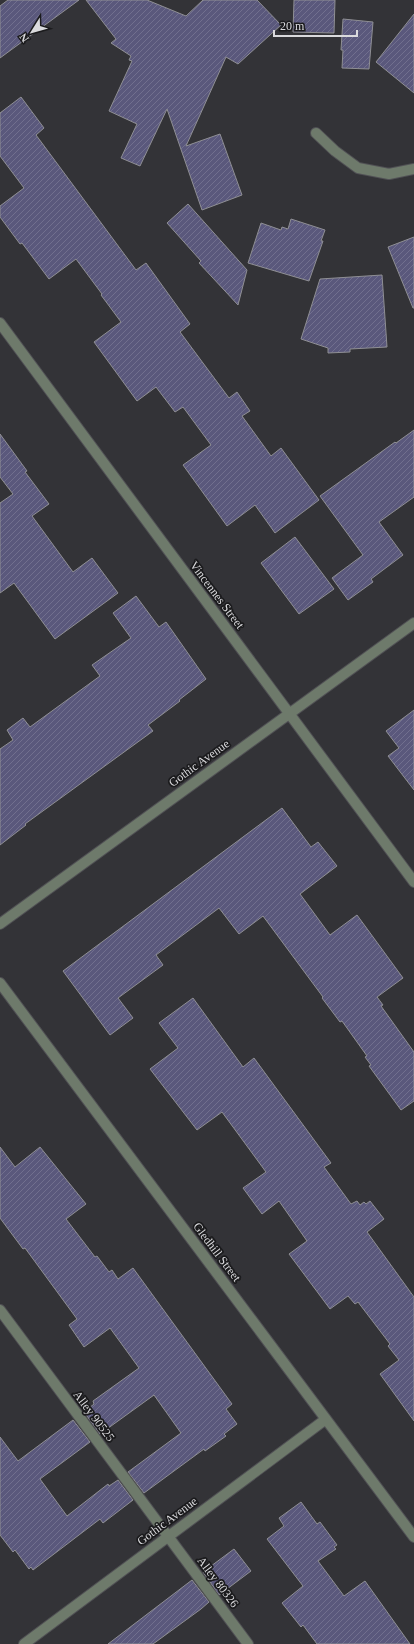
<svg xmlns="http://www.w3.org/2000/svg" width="414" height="1644" viewBox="0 0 414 1644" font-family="'Times New Roman',serif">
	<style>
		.building { fill: url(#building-hatch); stroke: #8f8f94 }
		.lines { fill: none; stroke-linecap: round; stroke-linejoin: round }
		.minor-casing { stroke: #515155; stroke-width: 12 }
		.minor { stroke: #6e7a6b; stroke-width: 10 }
		.labels { text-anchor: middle; stroke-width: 3.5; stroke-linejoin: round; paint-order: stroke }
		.street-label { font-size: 12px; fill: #dadadd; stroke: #1b1b1d }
	</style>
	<defs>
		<pattern id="building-hatch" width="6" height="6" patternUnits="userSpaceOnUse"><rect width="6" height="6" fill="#5a587c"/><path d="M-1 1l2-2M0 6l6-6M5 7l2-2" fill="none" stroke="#716f8e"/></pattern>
	</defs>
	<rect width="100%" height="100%" fill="#333337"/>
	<!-- building -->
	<path class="building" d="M 8,0 L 79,0 L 0,58 L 0,6 Z
		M 86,0 L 147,0 L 186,16 L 203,0 L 257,0 L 281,25 L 238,64 L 226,57 L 186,146 L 220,134 L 242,195 L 202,210 L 167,109 L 140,166 L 121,158 L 137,124 L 109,111 L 132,61 L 129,60 L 131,56 L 111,43 L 116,39 Z
		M 294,0 L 335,0 L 334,33 L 293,32 Z
		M 414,14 L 414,93 L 376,62 Z
		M 343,19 L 373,22 L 369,69 L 342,68 L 343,50 L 341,50 Z
		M 21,97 L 44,128 L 36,135 L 136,270 L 146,263 L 190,324 L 180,332 L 229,398 L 237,392 L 250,411 L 242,416 L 271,456 L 281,448 L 319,500 L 275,533 L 255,505 L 227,526 L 183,465 L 211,445 L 183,407 L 175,412 L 156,387 L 137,401 L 94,342 L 121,322 L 101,295 L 102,294 L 76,259 L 49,279 L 22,243 L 20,244 L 0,217 L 0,206 L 24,188 L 0,156 L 0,113 Z
		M 188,204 L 247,270 L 238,305 L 199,263 L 201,261 L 167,223 Z
		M 291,219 L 325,230 L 321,241 L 323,241 L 309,281 L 248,263 L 261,223 L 281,230 L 282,227 L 288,229 Z
		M 414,237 L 414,308 L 413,308 L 388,247 Z
		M 382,275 L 387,347 L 350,349 L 350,352 L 328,353 L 328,348 L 301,339 L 320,279 Z
		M 414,430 L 414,497 L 379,522 L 403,555 L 371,579 L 373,582 L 348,600 L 332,578 L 363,555 L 320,496 L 395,442 L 396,443 Z
		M 0,434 L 27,471 L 25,472 L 49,504 L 32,516 L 73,572 L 92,558 L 118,593 L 55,639 L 14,583 L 0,593 L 0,503 L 13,494 L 0,477 Z
		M 295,537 L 334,589 L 299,614 L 261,563 Z
		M 136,596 L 159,627 L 166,622 L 206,679 L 179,700 L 180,701 L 148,725 L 153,731 L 25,824 L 26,825 L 0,845 L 0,749 L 13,740 L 7,730 L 23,718 L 30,727 L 100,676 L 92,665 L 131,638 L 113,613 Z
		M 414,710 L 414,790 L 388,756 L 399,748 L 386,731 Z
		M 282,808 L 311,847 L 318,842 L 337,866 L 300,894 L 330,935 L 357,915 L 403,978 L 377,997 L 383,1005 L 381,1006 L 414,1052 L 414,1101 L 401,1110 L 369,1066 L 371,1065 L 365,1057 L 367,1056 L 342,1021 L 340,1022 L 322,998 L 323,997 L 263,916 L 239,934 L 219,908 L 156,955 L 163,965 L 118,998 L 133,1018 L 110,1035 L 63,971 Z
		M 193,998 L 243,1067 L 254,1058 L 331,1163 L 324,1167 L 351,1204 L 357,1201 L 360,1205 L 364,1202 L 366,1204 L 370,1201 L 384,1219 L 367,1232 L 414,1297 L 414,1421 L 380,1374 L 399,1360 L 388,1346 L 390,1344 L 358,1302 L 355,1304 L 348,1296 L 330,1309 L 289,1254 L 307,1241 L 279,1201 L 262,1214 L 243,1188 L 266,1172 L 222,1112 L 197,1130 L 150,1069 L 178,1048 L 159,1023 Z
		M 0,1147 L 15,1167 L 40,1147 L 86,1204 L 66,1219 L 95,1257 L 97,1256 L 109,1272 L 112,1270 L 118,1279 L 133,1268 L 232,1404 L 226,1409 L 237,1424 L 224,1434 L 226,1436 L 205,1451 L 204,1449 L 144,1493 L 128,1472 L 181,1433 L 154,1395 L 100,1434 L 84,1412 L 94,1404 L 93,1401 L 139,1368 L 110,1328 L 84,1347 L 69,1325 L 77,1319 L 25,1248 L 23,1249 L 0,1218 Z
		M 73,1420 L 90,1442 L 40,1479 L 67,1516 L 108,1484 L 109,1486 L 118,1480 L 133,1500 L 103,1523 L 100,1519 L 33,1570 L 31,1567 L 29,1569 L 15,1550 L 13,1552 L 0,1535 L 0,1437 L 18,1461 Z
		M 301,1502 L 317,1524 L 320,1522 L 337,1545 L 334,1547 L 336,1549 L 318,1561 L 344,1596 L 365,1581 L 410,1644 L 317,1644 L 303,1625 L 301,1627 L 282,1603 L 303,1586 L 267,1539 L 284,1526 L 279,1518 Z
		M 234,1549 L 251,1571 L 219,1595 L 203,1572 Z
		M 192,1580 L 209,1602 L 201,1609 L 153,1644 L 108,1644 Z"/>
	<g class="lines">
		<!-- minor casing -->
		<g class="minor-casing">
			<path id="minor" d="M 316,133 L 335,151 L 358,168 L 389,174 L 414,169
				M 0,323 L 414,882
				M 0,924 L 414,623
				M 0,983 L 414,1537
				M 0,1310 L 248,1644
				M 24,1644 L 326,1419"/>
		</g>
		<!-- minor -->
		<use href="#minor" class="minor"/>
	</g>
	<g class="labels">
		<!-- street labels -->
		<g class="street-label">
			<text transform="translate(217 595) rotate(53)" y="4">Vincennes Street</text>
			<text transform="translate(199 763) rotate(-36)" y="4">Gothic Avenue</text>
			<text transform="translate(217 1252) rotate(53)" y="4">Gledhill Street</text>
			<text transform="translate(94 1416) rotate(53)" y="4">Alley 90525</text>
			<text transform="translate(167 1521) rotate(-37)" y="4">Gothic Avenue</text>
			<text transform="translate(218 1582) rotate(53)" y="4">Alley 80326</text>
		</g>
	</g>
	<!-- north arrow -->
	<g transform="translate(32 32) rotate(233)" stroke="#1b1b1d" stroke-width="3" paint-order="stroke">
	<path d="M0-3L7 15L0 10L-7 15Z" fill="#dadadd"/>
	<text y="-6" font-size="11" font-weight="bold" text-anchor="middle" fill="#dadadd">N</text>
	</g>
	<!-- scale -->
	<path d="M274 30v6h83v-6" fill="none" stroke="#dadadd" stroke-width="2"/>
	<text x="280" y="30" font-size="12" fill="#dadadd" stroke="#1b1b1d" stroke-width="3" paint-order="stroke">20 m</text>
</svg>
